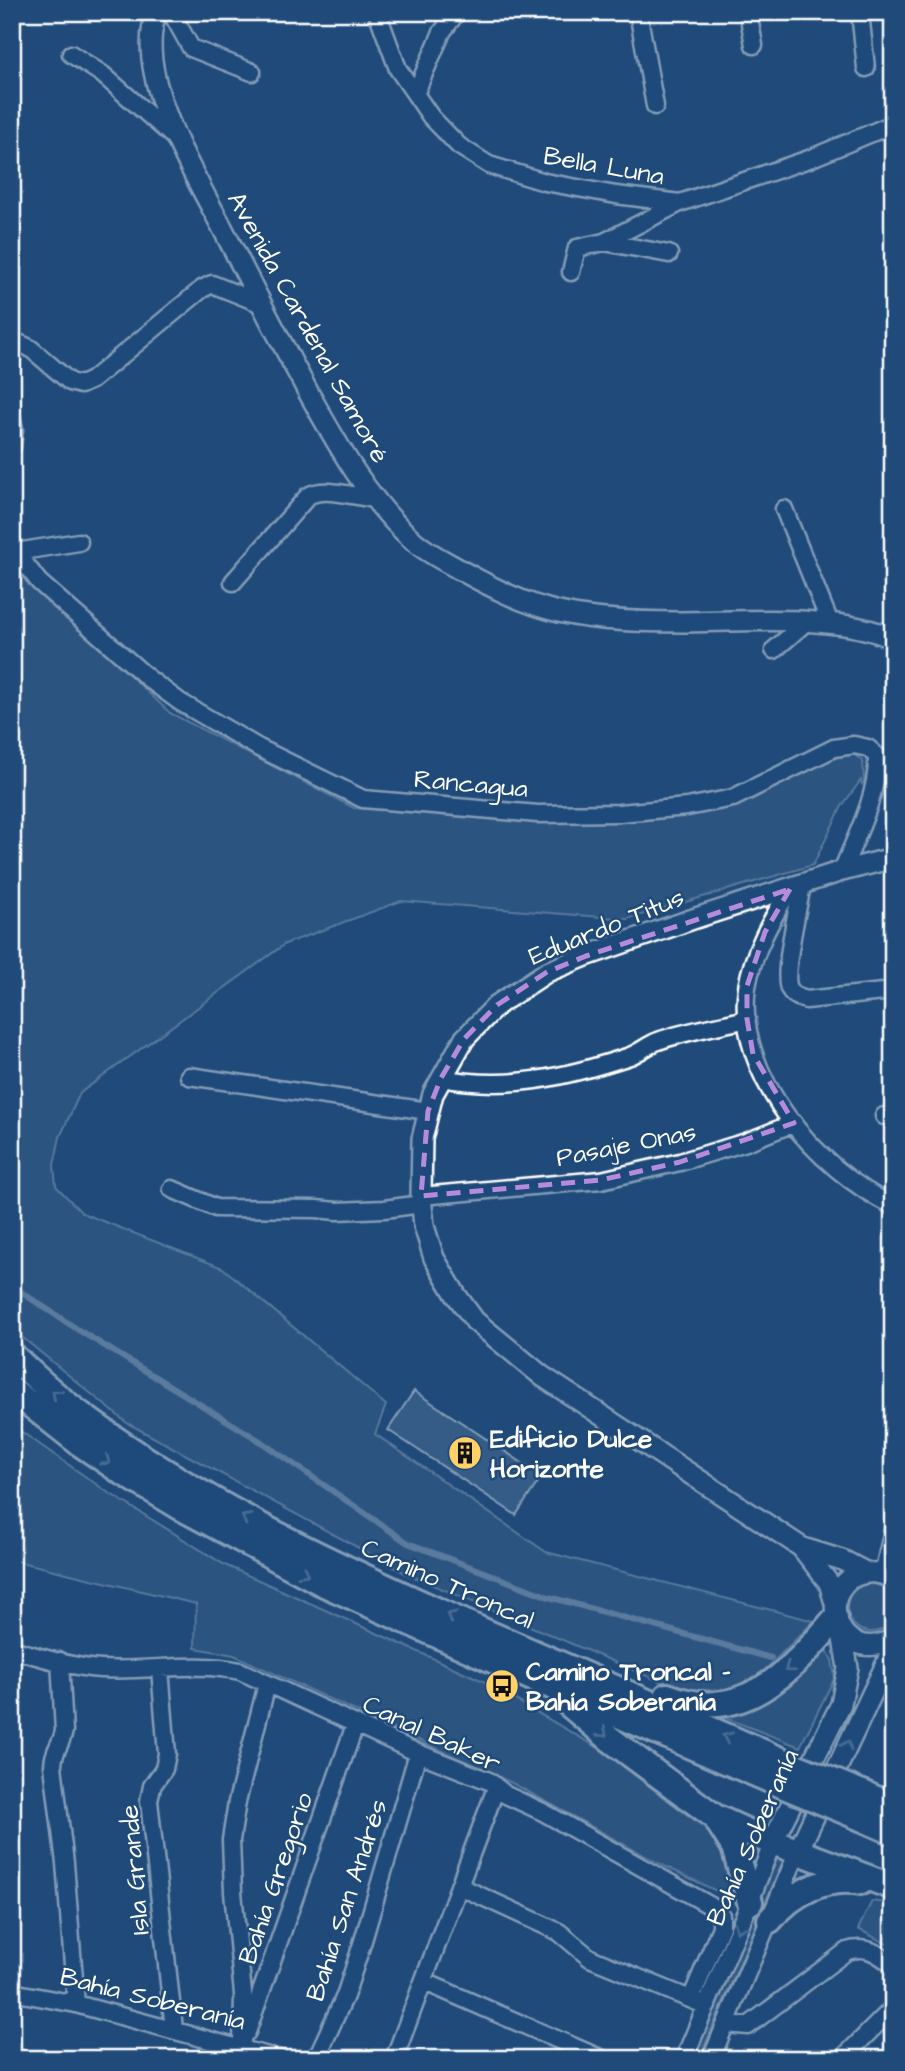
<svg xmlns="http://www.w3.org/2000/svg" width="905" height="2071" viewBox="0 0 905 2071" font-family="'Architects Daughter',sans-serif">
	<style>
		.green { fill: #3c618b; stroke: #9eb0c5; stroke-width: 2 }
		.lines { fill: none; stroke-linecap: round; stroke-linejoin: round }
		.stream { stroke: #a3b5c8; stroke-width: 6 }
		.building { fill: #507197; stroke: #fff; stroke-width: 2 }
		.minor-casing { stroke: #fff; stroke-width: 21 }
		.tertiary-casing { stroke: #fff; stroke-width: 24 }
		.primary-casing { stroke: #fff; stroke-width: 30 }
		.minor { stroke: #1f4a7a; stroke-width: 16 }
		.tertiary { stroke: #1f4a7a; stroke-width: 19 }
		.primary { stroke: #1f4a7a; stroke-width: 24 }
		.primary-bridge-casing { stroke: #fff; stroke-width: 30; stroke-linecap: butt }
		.primary-bridge { stroke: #1f4a7a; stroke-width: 24 }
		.oneway { stroke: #7992af }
		.marked { fill: none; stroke: #b68bdc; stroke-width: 5; stroke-dasharray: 14 9; stroke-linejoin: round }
		.labels { text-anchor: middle; stroke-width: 5; stroke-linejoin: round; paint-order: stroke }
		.street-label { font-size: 26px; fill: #fff; stroke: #1f4a7a }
		.poi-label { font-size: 26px; font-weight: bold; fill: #fff; stroke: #1f4a7a; text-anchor: start }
	</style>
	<rect width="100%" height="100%" fill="#1f4a7a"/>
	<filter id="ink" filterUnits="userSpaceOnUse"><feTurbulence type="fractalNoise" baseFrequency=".0143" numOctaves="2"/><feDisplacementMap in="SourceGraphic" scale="14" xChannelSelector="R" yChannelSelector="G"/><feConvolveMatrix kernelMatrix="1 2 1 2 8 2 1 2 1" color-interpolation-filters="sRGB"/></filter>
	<g filter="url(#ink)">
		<!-- green -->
		<path class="green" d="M 12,564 L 170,713 L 354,808 L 541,821 L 725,804 L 814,762 L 853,754 L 863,761 L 864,782 L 862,784 L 861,780 L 842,806 L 813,865 L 627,919 L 401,901 L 285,944 L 80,1093 L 60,1137 L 54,1165 L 56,1186 L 82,1213 L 223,1268 L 386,1405 L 375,1434 L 546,1552 L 814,1621 L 760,1675 L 722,1692 L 687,1693 L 405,1573 L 127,1423 L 12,1329 Z
			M 12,1425 L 106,1491 L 225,1565 L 481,1680 L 600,1749 L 721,1840 L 735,1900 L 656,1862 L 512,1783 L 234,1655 L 195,1648 L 196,1604 L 12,1560 Z
			M847 1608a24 24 0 1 1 48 0a24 24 0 1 1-48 0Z
			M 824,1644 L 832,1660 L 835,1677 L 800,1747 L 713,1713 Z
			M 778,1857 L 784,1859 L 699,2059 L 691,2059 Z
			M 872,1901 L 893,1904 L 893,1947 L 858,1929 Z"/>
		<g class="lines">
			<!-- stream -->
			<path class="stream" d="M 12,1286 L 80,1331 L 257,1439 L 408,1543 L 549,1597 L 771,1658"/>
		</g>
		<!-- building -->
		<path class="building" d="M 414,1391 L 542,1476 L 516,1515 L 388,1430 Z"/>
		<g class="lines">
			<!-- minor casing -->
			<g class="minor-casing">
				<path id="minor" d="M 171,12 L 191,48 L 252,72
					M 377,12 L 398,69 L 431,117 L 459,146 L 489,165 L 545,182 L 616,195 L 680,203 L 809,159 L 893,124
					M 638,12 L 655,106
					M 748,12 L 754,45
					M 860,12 L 866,68
					M 71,54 L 102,74 L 175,138
					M 415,94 L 442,32 L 457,12
					M 604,242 L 669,254
					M 571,272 L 577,248 L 604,242 L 680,203
					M 12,340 L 30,348 L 70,382 L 81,385 L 92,380 L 202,289 L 212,284 L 262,304
					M 12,420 L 14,429 L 12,447
					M 784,509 L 830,623
					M 12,542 L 16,552 L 39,582 L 149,679 L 180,702 L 259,748 L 363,799 L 538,814 L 619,813 L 687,807 L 733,798 L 834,748 L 854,745 L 868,748 L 877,756 C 878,796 857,834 842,871
					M 16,552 L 79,542
					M 233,582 L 308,496 C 325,486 354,497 376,499
					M 774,650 L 806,622
					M 802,885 C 799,904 782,974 789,988 C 792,995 799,998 806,1000 L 893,991
					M 790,889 C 772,919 753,951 747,987 C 734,1075 818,1170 893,1206
					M 189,1076 L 428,1111
					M 441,1078 C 509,1091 566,1077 630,1056 C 640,1052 648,1045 658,1041 C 686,1031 718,1026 747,1019
					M 884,1116 L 893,1115
					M 172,1189 L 216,1208 L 316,1209 L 337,1211 L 384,1209 L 422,1204
					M 421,1196 L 601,1180 L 680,1162 L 746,1142 L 794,1123
					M 883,1574 L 893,1530
					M 12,1649 C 40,1657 72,1667 101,1669 C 148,1672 195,1661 240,1671 L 418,1753 L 489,1781 L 506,1795 L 543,1812 L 718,1910 L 721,1915 L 721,1927 L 691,1999
					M 60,1661 L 64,1731 C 61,1746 53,1750 53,1766 L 65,1863 L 76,2004
					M 160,1669 L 167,1754 L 164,1769 L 152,1786 L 149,1801 L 174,2029
					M 459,1886 L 559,1932 L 590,1958 L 707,2006
					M 425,1982 L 602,2059
					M 12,1992 L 76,2004 L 279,2059
					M 726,2024 L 748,2026 L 847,1951 C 867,1945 877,1953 893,1965
					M 247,2032 L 355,1725
					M 242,2047 L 243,1994 L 233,1892 L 231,1840 L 237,1802 L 267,1684
					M 316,2059 L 345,1996 L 362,1944 L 418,1753
					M 394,2059 L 496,1788
					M 684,2059 L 750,1902 L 773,1841
					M 711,2059 L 798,1851
					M 842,2059 L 893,2008"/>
			</g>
			<!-- tertiary casing -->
			<g class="tertiary-casing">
				<path id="tertiary" d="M 157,12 C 131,74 197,178 225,233 C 252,286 279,338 307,390 C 337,444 368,501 415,542 C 429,554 447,562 462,571 C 493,588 524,604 559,612 C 597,621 641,622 680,622 C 738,622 843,613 893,639
					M 803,1548 L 842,1560 L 867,1573
					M 893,1580 C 885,1574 876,1572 867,1573 C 812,1580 834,1670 893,1639
					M 835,1603 L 829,1583 L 801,1547 L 542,1376 L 475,1321 L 456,1295 L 434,1258 L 424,1226 L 421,1196 L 422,1139 L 433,1094 L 464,1039 L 497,1005 L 547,972 L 586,956 L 696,918 L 842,871 L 893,858
					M 773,1841 L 841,1704 L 848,1668 L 842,1633
					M 798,1851 L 887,1662 L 893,1644"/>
			</g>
			<!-- primary casing -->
			<g class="primary-casing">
				<path id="primary" d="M 12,1355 C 35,1377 59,1399 84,1417 C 201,1503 333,1564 465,1623 C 573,1670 681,1717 790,1764
					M 12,1390 L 78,1442 L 122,1472 L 180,1507 L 320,1582 L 530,1677 L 779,1784
					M 667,1696 C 742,1726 790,1672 835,1619
					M 565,1701 L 610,1739 L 715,1817 L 759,1837 L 893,1887
					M 867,1795 L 893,1806
					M 715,1817 L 734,1847 L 750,1902
					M 861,1818 L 893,1832
					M 770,1920 C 793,1892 825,1876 861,1882"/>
			</g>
			<!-- minor -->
			<use href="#minor" class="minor"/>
			<!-- tertiary -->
			<use href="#tertiary" class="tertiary"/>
			<!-- primary -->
			<use href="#primary" class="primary"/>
			<!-- primary-bridge casing -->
			<g class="primary-bridge-casing">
				<path id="primary-bridge" d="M 790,1764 L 867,1795
					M 779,1784 L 861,1818"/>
			</g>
			<!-- primary-bridge -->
			<use href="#primary-bridge" class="primary-bridge"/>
		</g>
		<!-- one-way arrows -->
		<defs><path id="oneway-chevron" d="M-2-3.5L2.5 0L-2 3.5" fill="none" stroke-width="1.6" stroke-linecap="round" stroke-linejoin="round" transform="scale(1.75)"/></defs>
		<g class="oneway">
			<use href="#oneway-chevron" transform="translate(56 1394) rotate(-140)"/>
			<use href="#oneway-chevron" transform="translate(106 1461) rotate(34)"/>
			<use href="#oneway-chevron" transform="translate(246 1518) rotate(-150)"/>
			<use href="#oneway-chevron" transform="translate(304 1573) rotate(29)"/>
			<use href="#oneway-chevron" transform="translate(451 1616) rotate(-156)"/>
			<use href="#oneway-chevron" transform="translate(789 1668) rotate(143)"/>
			<use href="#oneway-chevron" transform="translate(603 1733) rotate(40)"/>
			<use href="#oneway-chevron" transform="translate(727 1737) rotate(-157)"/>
			<use href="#oneway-chevron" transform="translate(847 1745) rotate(-65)"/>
			<use href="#oneway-chevron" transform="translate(739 1928) rotate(113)"/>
		</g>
	</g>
	<!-- marked area -->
	<path d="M0 0H905V2071H0ZM 790,889 L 765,932 L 747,986 L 747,1019 L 753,1054 L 794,1123 L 680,1162 L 601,1180 L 421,1196 L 428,1111 L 441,1078 L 464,1039 L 497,1005 L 547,972 L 586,956 Z" fill="#1f4a7a" fill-opacity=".55" fill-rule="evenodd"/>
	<path class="marked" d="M 790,889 L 765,932 L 747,986 L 747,1019 L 753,1054 L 794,1123 L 680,1162 L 601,1180 L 421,1196 L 428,1111 L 441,1078 L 464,1039 L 497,1005 L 547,972 L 586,956 Z"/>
	<!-- icons -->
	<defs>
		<g id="building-disc" transform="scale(1.75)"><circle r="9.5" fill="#ffd166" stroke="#1f4a7a"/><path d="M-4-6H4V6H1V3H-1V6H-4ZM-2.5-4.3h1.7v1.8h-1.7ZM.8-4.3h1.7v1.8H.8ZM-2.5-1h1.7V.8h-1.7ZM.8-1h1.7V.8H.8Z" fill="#111"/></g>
		<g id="bus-disc" transform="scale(1.75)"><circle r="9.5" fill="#ffd166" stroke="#1f4a7a"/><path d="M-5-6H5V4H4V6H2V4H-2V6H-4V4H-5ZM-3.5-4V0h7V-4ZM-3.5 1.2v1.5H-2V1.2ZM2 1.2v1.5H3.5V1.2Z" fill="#111"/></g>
	</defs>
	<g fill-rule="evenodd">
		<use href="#building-disc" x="465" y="1453"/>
		<use href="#bus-disc" x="502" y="1686"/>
	</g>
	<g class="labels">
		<!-- street labels -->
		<g class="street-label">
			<text transform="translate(604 165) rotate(10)" y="9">Bella Luna</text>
			<text transform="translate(309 327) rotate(61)" y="9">Avenida Cardenal Samoré</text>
			<text transform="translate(471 783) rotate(5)" y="9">Rancagua</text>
			<text transform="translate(606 926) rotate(-22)" y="9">Eduardo Titus</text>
			<text transform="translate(626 1144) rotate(-11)" y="9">Pasaje Onas</text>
			<text transform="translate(448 1583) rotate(24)" y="9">Camino Troncal</text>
			<text transform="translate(432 1733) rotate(25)" y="9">Canal Baker</text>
			<text transform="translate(752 1837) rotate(-66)" y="9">Bahía Soberanía</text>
			<text transform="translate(134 1870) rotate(-95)" y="9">Isla Grande</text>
			<text transform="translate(275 1878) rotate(-71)" y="9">Bahía Gregorio</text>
			<text transform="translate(346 1900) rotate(-72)" y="9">Bahía San Andrés</text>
			<text transform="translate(153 1998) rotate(14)" y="9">Bahía Soberanía</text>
		</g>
		<!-- poi labels -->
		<g class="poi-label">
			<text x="490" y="1447">Edificio Dulce<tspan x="490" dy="30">Horizonte</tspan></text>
			<text x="526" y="1680">Camino Troncal -<tspan x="526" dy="30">Bahía Soberanía</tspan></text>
		</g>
	</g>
	<!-- margin -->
	<rect width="905" height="2071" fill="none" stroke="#1f4a7a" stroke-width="42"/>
	<rect x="21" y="21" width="863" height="2029" fill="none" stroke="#fff" stroke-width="2.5" filter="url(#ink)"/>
</svg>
